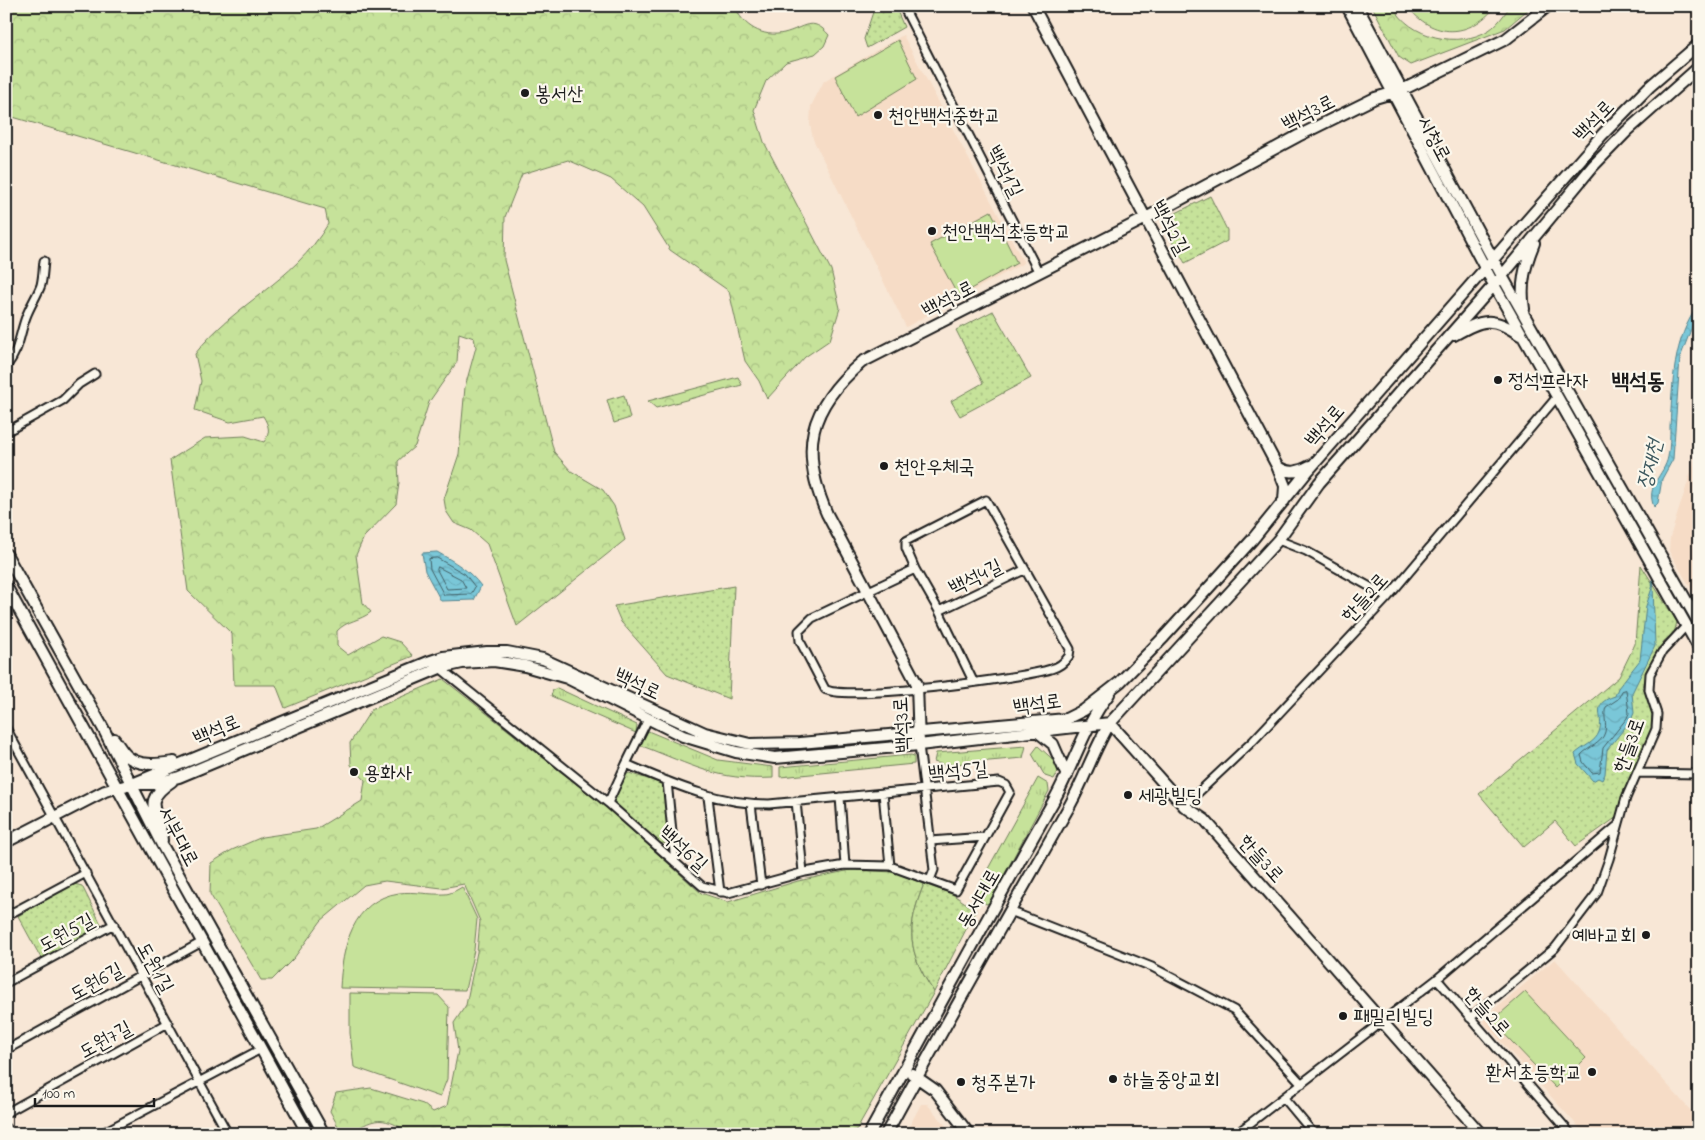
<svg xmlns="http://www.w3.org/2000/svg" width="1705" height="1140" viewBox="0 0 1705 1140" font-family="'Indie Flower','Poor Story',sans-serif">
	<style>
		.built { fill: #f6dcc6 }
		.grass { fill: url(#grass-tufts); stroke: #717f5b }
		.forest { fill: url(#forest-crowns); stroke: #717f5b }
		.park { fill: url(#park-dots); stroke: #717f5b }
		.pitch { fill: #c6e29a; stroke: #717f5b }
		.water { fill: url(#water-waves); stroke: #54838d }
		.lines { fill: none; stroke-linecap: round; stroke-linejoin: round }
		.shore { stroke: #426067; stroke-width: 1 }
		.stream { stroke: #54838d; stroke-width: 2.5 }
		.street-casing { stroke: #1c1c1c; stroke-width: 11 }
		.secondary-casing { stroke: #1c1c1c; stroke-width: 14 }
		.street { stroke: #fbf7ec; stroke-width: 7 }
		.secondary { stroke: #fbf7ec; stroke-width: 10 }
		.poi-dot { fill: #1c1c1c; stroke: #fbf7ec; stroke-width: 2 }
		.labels { text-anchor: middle; stroke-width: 4.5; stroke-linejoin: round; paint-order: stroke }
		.poi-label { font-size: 20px; fill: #1c1c1c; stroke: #fbf7ec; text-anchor: start }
		.street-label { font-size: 20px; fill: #1c1c1c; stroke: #fbf7ec }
		.water-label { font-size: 21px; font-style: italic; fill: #3d585e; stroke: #fbf7ec }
		.quarter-label { font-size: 22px; font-weight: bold; fill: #1c1c1c; stroke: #fbf7ec }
	</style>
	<defs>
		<pattern id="grass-tufts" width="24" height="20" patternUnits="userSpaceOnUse" patternTransform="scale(1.25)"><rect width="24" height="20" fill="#c6e29a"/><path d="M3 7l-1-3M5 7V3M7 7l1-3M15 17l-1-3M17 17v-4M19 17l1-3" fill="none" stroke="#aac184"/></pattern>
		<pattern id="forest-crowns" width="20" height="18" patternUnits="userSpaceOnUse" patternTransform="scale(1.25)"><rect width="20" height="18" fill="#c6e29a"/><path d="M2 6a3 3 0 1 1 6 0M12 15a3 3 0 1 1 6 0" fill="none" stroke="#aac184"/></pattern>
		<pattern id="park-dots" width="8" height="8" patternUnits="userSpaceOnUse" patternTransform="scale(1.25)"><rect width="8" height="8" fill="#c6e29a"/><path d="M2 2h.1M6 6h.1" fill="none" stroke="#aac184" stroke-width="1.8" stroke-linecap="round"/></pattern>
		<pattern id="water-waves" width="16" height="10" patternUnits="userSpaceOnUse" patternTransform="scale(1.25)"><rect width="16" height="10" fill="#7ac7d8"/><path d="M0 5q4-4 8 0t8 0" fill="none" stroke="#69aab9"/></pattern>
	</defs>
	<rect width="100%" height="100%" fill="#f8e7d6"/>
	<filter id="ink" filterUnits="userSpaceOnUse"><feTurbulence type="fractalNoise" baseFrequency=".02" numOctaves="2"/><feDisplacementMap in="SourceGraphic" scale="10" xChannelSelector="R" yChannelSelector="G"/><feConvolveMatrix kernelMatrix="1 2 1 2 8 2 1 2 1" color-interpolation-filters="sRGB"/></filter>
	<g filter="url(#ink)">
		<!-- built -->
		<path class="built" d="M 903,35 L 1024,263 L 906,327 L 813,139 L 810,124 L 811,106 L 824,81 Z
			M 1699,434 L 1699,602 L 1669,551 L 1670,537 L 1693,466 Z
			M 1555,959 L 1699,1120 L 1699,1134 L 1585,1134 L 1484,1023 L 1486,1016 Z
			M 921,1104 L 927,1104 L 953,1134 L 901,1134 L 910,1125 Z"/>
		<!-- grass -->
		<path class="grass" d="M 557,688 L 637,725 L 636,733 L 551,696 L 553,690 Z
			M 648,731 L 718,760 L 773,767 L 773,778 C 717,781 692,765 642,746 L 641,743 Z
			M 1026,746 L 1023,758 L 944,765 L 934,762 L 936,753 Z
			M 1038,746 L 1058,764 L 1059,770 L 1054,779 L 1045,776 L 1032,754 Z
			M 911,755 L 914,756 L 914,764 L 780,777 L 780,767 Z
			M 1038,778 L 1048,784 L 1049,791 L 989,903 L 986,904 L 973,896 Z"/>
		<!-- forest -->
		<path class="forest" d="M 6,6 L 735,6 C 742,26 763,38 784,33 C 804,28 812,15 829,35 L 824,46 L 815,54 L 786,62 L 766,81 L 754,110 L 764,142 L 831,270 L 840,308 L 830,340 L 805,357 L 767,399 L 759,381 L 745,361 L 729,291 L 670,250 L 643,207 L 611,179 L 568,160 L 522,174 L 505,217 L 504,260 L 554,452 L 571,471 L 603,490 L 614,506 L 625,540 L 517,626 L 487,544 L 471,530 L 454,523 L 446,511 L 444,499 L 459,454 L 465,387 L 476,347 L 474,338 L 459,333 L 457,362 L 429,402 L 415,446 L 398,461 L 399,483 L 396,504 L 364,537 L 356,555 L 363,603 L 371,612 C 360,621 347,620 337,631 L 337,646 L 348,655 L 381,636 L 400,642 L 413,656 L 285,708 L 276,685 L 234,685 L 232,634 L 188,591 L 170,460 L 205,438 L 245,436 L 264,442 C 271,432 269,426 263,416 L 230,422 L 195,410 L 201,381 L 195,354 C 234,303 293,283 328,224 L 325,209 L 6,115 Z
			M 1372,6 L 1393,6 C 1409,38 1459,49 1489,30 C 1498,24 1504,15 1510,6 L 1532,6 L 1505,29 L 1411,65 L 1399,57 Z
			M 738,377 L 742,385 L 656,408 L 648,401 Z
			M 443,679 L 607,808 L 701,893 L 728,902 L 798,881 L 851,870 L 894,872 L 924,884 C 906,928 907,952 934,992 L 854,1134 L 394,1134 L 400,1127 C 380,1116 371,1120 352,1132 L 340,1130 L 330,1111 L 336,1093 L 371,1088 L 423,1104 L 433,1112 L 447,1106 L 458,1051 L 454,1023 L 466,1005 L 477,952 L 480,921 L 464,884 L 442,888 L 385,881 L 364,885 L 321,921 L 294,958 L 272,980 L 261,980 L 210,894 L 211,863 L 232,850 L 262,837 L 316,829 L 362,801 L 365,780 L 351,765 L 350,743 L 371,710 Z"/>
		<!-- park -->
		<path class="park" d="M 875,6 L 895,6 L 904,27 L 867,48 L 864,39 Z
			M 1210,196 L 1227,230 L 1227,241 L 1185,263 C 1177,249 1161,231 1170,216 Z
			M 993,311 L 1031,378 L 960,416 L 951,401 L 983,383 L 956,330 Z
			M 624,395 L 630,418 L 614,423 L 607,400 Z
			M 1641,565 L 1677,622 L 1674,633 L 1664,641 L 1647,672 L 1643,687 L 1652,712 L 1651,734 L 1621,797 L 1617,817 L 1576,846 L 1555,821 L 1524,847 L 1479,794 L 1619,677 L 1635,644 Z
			M 734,586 L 729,699 L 667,674 L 621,622 L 614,606 Z
			M 629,773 L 660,783 L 664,787 L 670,844 L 657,843 L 612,802 L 622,777 Z
			M 74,884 L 82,886 L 102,926 L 42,960 L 18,916 Z
			M 924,884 L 952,894 L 976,910 L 934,992 C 907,951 906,929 924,884 Z"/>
		<!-- pitch -->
		<path class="pitch" d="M 1407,6 L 1496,6 C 1469,39 1433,39 1407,6 Z
			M 898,40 L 917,79 L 855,117 L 835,76 Z
			M 991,211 L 1017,263 L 958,296 L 930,244 Z
			M 462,887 L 477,919 L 474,950 L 465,990 L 340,988 C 342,948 352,900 399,893 C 414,891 429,895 445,894 C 450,894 457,890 462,887 Z
			M 1525,992 L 1586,1058 L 1556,1088 L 1492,1021 Z
			M 350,993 L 438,995 L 449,1007 L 447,1079 L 440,1097 L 354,1067 L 350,1033 Z"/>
		<!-- water -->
		<path class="water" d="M 1699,304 L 1699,316 L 1695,319 L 1680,358 L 1673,459 L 1662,479 L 1658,503 L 1654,507 C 1645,485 1664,476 1668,457 C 1670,447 1670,436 1670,426 C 1673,382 1672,341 1699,304 Z
			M 437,552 C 455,562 469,570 481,586 L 474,600 L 441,601 L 425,571 L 422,553 Z
			M 1653,585 L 1655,646 L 1632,693 L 1634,713 L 1631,720 L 1607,750 L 1605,774 L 1602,780 L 1598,778 L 1593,781 L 1578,764 L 1575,754 C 1582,747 1596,742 1599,732 C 1605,716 1589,704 1615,696 L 1618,688 L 1640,660 L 1646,606 Z"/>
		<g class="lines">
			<!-- shore -->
			<path class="shore" d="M 437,558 L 465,574 L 475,587 L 471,594 L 444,595 L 430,569 L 429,559 Z
				M 438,567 L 461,579 L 466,588 L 447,589 L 437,570 Z
				M 1626,690 L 1629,713 L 1627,718 L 1603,748 L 1600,772 L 1592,773 L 1583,762 L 1581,755 C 1588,747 1602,744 1605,732 C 1607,723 1603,715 1606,707 L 1618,699 L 1622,691 Z"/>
			<!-- stream -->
			<path class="stream" d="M 1653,586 L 1653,579"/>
			<!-- street casing -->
			<g class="street-casing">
				<path id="street" d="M 903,6 L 1038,271
					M 6,367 C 20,349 19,336 26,317 C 30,306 38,294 41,285 C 43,277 43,269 44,261
					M 6,432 L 63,400 L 79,384 L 95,374
					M 986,500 L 1070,649 L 1069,656 C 1064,663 1059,667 1051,669 C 1023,678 843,702 825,689 L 800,641 L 799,631 L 812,618 L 915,569 L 906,548 L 906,541 Z
					M 1278,540 L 1306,551 L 1388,597
					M 915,569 L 939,611 L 973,681
					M 939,611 L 1024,570
					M 440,668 L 608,803 L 702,886 L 728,893 L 805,872 L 845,865 L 890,866 L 956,890 L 1010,792 L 1006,785 L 999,782 L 769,804 C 717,804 673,784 626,764 L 648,719
					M 6,728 L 228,1134
					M 919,745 L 934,870 L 930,880
					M 1638,773 L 1699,774
					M 667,781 L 675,862
					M 883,793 L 890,866
					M 708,797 L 720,892
					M 840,797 L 845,865
					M 796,801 L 803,872
					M 608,803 L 626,764
					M 751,804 L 761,885
					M 1184,806 L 1253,741 L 1388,597 L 1556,398
					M 930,841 L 985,837
					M 1010,911 L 1152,967 L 1234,1010 L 1302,1084
					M 6,916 L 86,873
					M 1437,979 L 1571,1134
					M 6,983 L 114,924
					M 1470,1018 L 1555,948 L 1597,893 L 1609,859 L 1626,798 L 1656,729 L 1657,714 L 1649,690 L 1650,674 L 1662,652 L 1686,626
					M 6,1050 L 202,942
					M 1284,1098 L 1314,1134
					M 6,1113 L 168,1023
					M 6,1128 L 9,1134
					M 100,1134 L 261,1049
					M 1236,1134 L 1437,979 L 1616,827"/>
			</g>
			<!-- secondary casing -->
			<g class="secondary-casing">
				<path id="secondary" d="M 1033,6 L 1277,466 L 1285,486 L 1284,501
					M 1347,6 L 1494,285 L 1699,648
					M 1357,6 L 1502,276 L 1699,623
					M 1524,309 C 1520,285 1525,265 1534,243
					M 1454,335 C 1482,320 1491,315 1520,335
					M 1277,466 C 1288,475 1299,472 1310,466
					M 6,554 L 103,728 L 162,845 L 324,1134
					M 6,586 L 308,1134
					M 1110,723 L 1184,806 L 1205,820 L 1481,1134
					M 1038,732 L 1053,744 L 1067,776
					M 114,739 C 118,744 122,752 127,756 C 140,767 158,764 174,762
					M 919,745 L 917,684 L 827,514 C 799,450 808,408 862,362 L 1146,218 L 1298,136 L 1375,98 L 1402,90 L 1506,39 L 1548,6
					M 132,784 L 428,662 L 443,657 L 487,652 L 507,652 L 543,659 L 705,733 L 750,744 L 800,743 L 1066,719 L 1084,710 L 1120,682 L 1164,637 L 1252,540 L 1307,472 L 1602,135 L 1649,87 L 1699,44
					M 162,841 C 161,810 138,804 172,781
					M 6,842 L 105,791 L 132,784 L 153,784 L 179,777 L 440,668 L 462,663 L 494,661 L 525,666 L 567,678 L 683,736 L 736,752 L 775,758 L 919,745 L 1110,723
					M 912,1074 L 935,1090 L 969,1134
					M 869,1134 C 930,1023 990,912 1053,802 C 1073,767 1084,726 1109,694
					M 886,1134 C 946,1023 1008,914 1070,805 C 1085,778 1094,749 1110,723 L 1278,540 L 1319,483 L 1502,276 L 1593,166 L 1627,131 L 1699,67"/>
			</g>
			<!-- street -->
			<use href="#street" class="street"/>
			<!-- secondary -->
			<use href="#secondary" class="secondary"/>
		</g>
	</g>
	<!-- markers -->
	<g class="poi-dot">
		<circle cx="525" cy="93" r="5"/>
		<circle cx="878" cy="115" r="5"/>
		<circle cx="932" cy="231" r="5"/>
		<circle cx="1498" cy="380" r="5"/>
		<circle cx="884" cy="466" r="5"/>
		<circle cx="354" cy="772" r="5"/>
		<circle cx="1128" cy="795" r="5"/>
		<circle cx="1646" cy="935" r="5"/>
		<circle cx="1343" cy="1016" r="5"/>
		<circle cx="1592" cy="1072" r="5"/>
		<circle cx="1113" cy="1079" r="5"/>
		<circle cx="961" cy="1082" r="5"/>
	</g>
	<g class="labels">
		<!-- poi labels -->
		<g class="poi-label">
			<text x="535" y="100">봉서산</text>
			<text x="888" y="122">천안백석중학교</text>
			<text x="942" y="238">천안백석초등학교</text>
			<text x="1508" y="387">정석프라자</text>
			<text x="894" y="473">천안우체국</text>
			<text x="364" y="779">용화사</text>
			<text x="1138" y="802">세광빌딩</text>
			<text x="1636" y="942" text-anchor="end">예바교회</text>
			<text x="1353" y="1023">패밀리빌딩</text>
			<text x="1582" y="1079" text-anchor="end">환서초등학교</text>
			<text x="1123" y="1086">하늘중앙교회</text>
			<text x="971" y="1089">청주본가</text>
		</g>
		<!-- street labels -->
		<g class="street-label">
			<text transform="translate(1308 112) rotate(-27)" y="7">백석3로</text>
			<text transform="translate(1593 120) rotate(-46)" y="7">백석로</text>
			<text transform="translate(1435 138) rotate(62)" y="7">시청로</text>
			<text transform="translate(1006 171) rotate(63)" y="7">백석1길</text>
			<text transform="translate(1171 227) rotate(62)" y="7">백석2길</text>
			<text transform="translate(948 298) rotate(-28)" y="7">백석3로</text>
			<text transform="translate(1324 425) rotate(-49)" y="7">백석로</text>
			<text transform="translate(975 576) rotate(-26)" y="7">백석4길</text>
			<text transform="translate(1364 597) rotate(-48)" y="7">한들2로</text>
			<text transform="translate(638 683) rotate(25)" y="7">백석로</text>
			<text transform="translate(1037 703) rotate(-8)" y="7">백석로</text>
			<text transform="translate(901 725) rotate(-93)" y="7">백석3로</text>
			<text transform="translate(216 729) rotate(-23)" y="7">백석로</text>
			<text transform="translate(1628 745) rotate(-70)" y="7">한들3로</text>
			<text transform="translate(958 770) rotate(-5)" y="7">백석5길</text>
			<text transform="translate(179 836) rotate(62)" y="7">서부대로</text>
			<text transform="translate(684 848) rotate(42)" y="7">백석6길</text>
			<text transform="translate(1262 858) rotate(48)" y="7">한들3로</text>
			<text transform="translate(978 898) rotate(-60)" y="7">동서대로</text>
			<text transform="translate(66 932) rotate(-29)" y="7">도원5길</text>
			<text transform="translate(156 967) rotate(61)" y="7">도원1길</text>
			<text transform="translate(96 981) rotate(-29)" y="7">도원6길</text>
			<text transform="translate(1488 1011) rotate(49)" y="7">한들2로</text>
			<text transform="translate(105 1039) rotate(-29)" y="7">도원7길</text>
		</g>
		<!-- water labels -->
		<g class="water-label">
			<text transform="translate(1649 464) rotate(-76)" y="7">장재천</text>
		</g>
		<!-- quarter labels -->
		<g class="quarter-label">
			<text x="1638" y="388">백석동</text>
		</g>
	</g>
	<!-- margin -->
	<rect width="1705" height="1140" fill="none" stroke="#fbf7ec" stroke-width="25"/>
	<rect x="12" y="12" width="1680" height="1115" fill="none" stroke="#1c1c1c" stroke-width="2" filter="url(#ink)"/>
	<!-- scale -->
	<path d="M35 1098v8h119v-8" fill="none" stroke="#1c1c1c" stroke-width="2.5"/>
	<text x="42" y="1098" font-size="15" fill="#1c1c1c" stroke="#fbf7ec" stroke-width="4" paint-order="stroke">100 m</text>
</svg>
